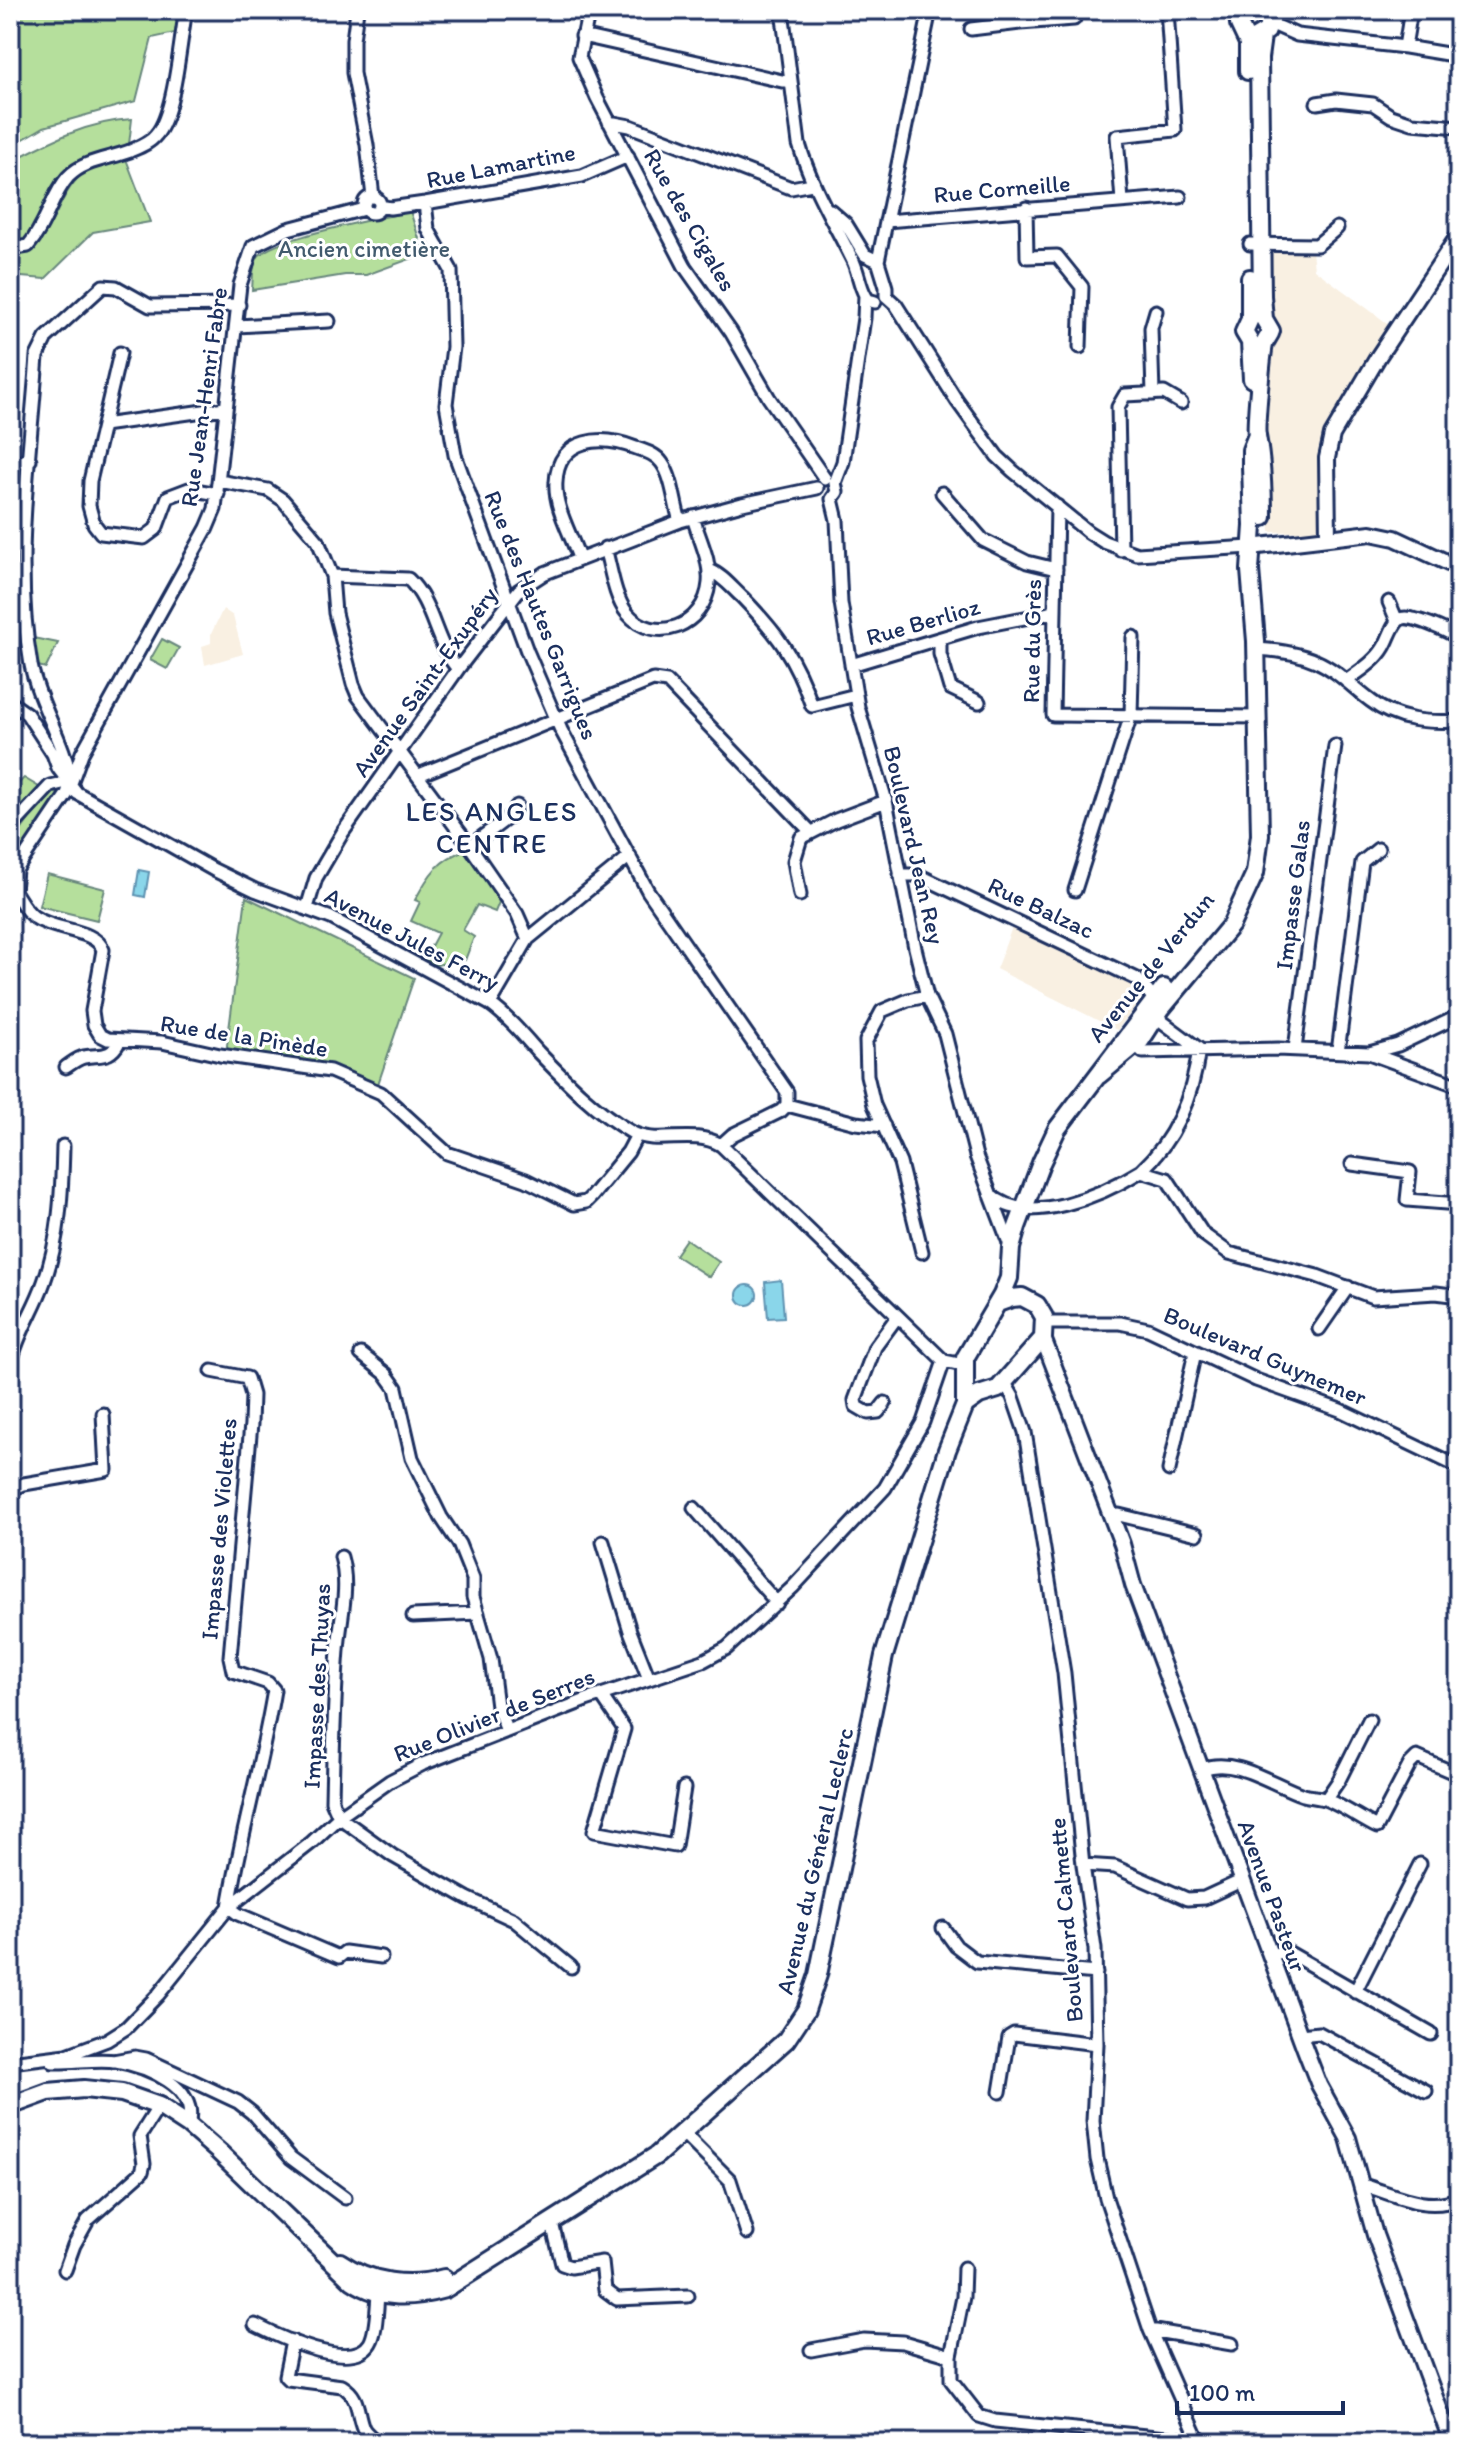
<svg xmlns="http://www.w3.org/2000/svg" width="1469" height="2453" viewBox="0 0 1469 2453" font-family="Itim,sans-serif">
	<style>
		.built { fill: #f9f0e2 }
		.green { fill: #b5df9c; stroke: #68877d; stroke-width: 2 }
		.water { fill: #8ad6ea; stroke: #5e93b2; stroke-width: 2 }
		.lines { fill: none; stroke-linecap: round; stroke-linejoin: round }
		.minor-casing { stroke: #1b2f5e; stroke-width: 17 }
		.tertiary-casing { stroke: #1b2f5e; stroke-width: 20 }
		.secondary-casing { stroke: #1b2f5e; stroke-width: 22 }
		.minor { stroke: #fff; stroke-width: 11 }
		.tertiary { stroke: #fff; stroke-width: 14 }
		.secondary { stroke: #fff; stroke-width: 16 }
		.labels { text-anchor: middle; stroke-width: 6; stroke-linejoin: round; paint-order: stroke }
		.street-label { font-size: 24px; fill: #1b2f5e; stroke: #fff }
		.park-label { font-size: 24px; fill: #425b6e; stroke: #fff }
		.quarter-label { font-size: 28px; letter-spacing: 2px; fill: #1b2f5e; stroke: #fff }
	</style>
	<rect width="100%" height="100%" fill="#fff"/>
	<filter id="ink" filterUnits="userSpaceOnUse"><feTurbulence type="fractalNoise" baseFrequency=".0125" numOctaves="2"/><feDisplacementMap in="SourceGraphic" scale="16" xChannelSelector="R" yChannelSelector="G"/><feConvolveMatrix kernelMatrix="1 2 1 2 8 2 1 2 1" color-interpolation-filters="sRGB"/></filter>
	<g filter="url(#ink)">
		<!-- built -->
		<path class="built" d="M 1266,251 L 1312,251 L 1314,269 L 1391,326 L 1322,448 L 1320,531 L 1270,532 L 1265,440 Z
			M 223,609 L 233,616 L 243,654 L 205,665 L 202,646 L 211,643 L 211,634 Z
			M 1013,925 L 1130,978 L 1143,997 L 1117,1030 L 996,969 Z"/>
		<!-- green -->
		<path class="green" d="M 10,10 L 182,10 L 175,33 L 152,38 L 136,101 L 44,127 L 10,147 Z
			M 132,119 L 129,144 L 61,178 L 38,225 L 23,242 L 10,243 L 10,162 C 48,142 89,121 132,119 Z
			M 126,159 L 150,222 L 93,232 L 45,279 L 10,276 L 10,256 C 53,251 53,201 80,176 C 90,166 113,163 126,159 Z
			M 410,211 L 424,254 L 366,275 L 345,275 L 252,290 C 253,281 252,267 256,259 C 269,237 382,219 410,211 Z
			M 33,638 L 58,643 L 46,668 L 34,665 Z
			M 162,639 L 179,648 L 167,669 L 150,660 Z
			M 24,778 L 39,787 L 10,825 L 10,792 Z
			M 48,793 L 62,793 L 20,855 L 10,848 L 10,837 L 20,832 Z
			M 467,849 L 499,902 L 495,912 L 477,905 L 463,930 L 474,937 L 465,960 L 436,965 L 424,959 L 438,933 L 411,921 L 420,902 L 415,900 C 429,874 438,860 467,849 Z
			M 47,874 L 105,889 L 97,920 L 39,906 Z
			M 246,897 L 414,978 L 377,1087 L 315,1063 L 226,1053 Z
			M 686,1239 L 719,1262 L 709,1277 L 675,1255 Z"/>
		<!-- water -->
		<path class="water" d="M 139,870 L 149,872 L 145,897 L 135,895 Z
			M 781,1280 L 784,1317 L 768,1318 L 765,1282 Z
			M737 1295a10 10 0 1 1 20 0a10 10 0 1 1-20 0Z"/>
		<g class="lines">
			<!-- minor casing -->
			<g class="minor-casing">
				<path id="minor" d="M 357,10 L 353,40 L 353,73 L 367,145 L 373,197
					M 589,10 L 579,57 L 597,98 L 685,267 L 731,332 L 769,398 L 825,479
					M 782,10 L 799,144 C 811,185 833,221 852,259 C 858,270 859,284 865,295 C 868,301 869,300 875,302
					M 1019,10 L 1020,23 L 1074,19
					M 1270,23 L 1297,35 L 1405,47 L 1459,56
					M 971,29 L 1020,23
					M 582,36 L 782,81 L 791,81
					M 1405,47 L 1411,10
					M 1317,103 L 1336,100 L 1373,104 L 1391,116 L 1412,123 L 1459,127
					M 609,122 L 630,126 L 791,188 L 812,184
					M364 205a8 8 0 1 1 16 0a8 8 0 1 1-16 0Z
					M 1122,201 L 1117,136 L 1175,130 L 1167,10
					M 425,203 L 428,229 L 451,270 L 453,347 L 446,404 L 455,455 L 527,651 L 561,730 L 648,891 L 787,1092 L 787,1105 L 781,1111 L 732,1135 L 721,1145
					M 380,206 L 390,208 L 425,203 L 582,176 L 628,156
					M 1026,208 L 1027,257 L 1057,256 L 1082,287 L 1080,347
					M 364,209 L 288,229 L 253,246 L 240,285 L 215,509 L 207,528 L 82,753 L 67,794 L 16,870 L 14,891 C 20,900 25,911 34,917 C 54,931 96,929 103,950 L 92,1011 L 94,1025 L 100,1035 L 108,1039 L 162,1042 L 220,1055 L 330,1071 L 381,1093 L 447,1153 L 526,1180 L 574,1204 L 586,1202 L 592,1196 L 628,1152 L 637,1135
					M 830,210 L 846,224 L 865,255 L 878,261 L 886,287 L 886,296
					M 886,221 L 1180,197
					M 1250,244 L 1317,245 L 1337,228
					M 10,249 L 28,246 C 47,224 51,196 68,177 C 84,160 109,159 130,151 C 139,147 150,143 156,135 C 175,114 180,40 186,10
					M 878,261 L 930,10
					M 886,296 L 896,305 L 957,401 L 997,456 L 1013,471 L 1088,532 L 1104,542 L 1137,554 L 1251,547
					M 237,326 L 329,321
					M 120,353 L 90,481 L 89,506 L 94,524 L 101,533 L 144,538 L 156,529 L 168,497 L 189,489 L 218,494
					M 1153,394 L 1151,328 L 1156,311
					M 103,425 L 225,408
					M 10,463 L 30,460
					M 219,481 L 268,490 L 283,500 L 318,541 L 332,576 L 335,613 L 353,684 L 358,696 L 470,846 L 517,914 L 528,939
					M 942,493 L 983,540 L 1027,562 L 1056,569
					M 832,499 L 837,520 L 841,603 L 858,707 L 886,801 L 915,948 L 927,996 L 945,1034 L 976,1156 L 1011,1248
					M 832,499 L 837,492 L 835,483 L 843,462 L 864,318 L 865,295
					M 1057,506 L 1053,715 L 1258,717
					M 605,548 C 611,568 614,597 627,613 C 655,646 705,626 709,583 C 711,560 699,539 693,517
					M 1121,550 L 1118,407 L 1125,395 L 1164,393 L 1181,403
					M 579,558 C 571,534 554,507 556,482 C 558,436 603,435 636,448 C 645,451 656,454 662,463 C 673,478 674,503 680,521
					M 709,570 C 722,575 732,588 742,597 C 778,634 795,657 812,706 L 856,695
					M 332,576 L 408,579 C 434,603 434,643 458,669
					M 1389,602 L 1397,621
					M 940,639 L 940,654 L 950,688 L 979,702
					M 1256,649 C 1277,650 1298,653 1316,661 C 1337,670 1353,688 1371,701 C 1396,721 1428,723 1459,721
					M 851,665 L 978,627 L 1055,612
					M 1346,681 C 1360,671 1376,661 1384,647 C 1389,639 1392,625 1400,619 C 1410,613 1449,632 1459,638
					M 10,702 L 27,714 L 53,754 L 58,768 L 77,793 L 214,870 L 255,890 L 331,918 L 490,1004 C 508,1017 523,1035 538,1052 C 566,1081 596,1112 631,1132 C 658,1147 691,1128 721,1145 L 944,1361 L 963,1365
					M 419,775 L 653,680 L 667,682 L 810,831
					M 71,780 C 64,740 39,705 31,665 C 13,563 30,458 37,356 L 46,338 L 103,286 L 116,287 L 150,306 L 239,305
					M 10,829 L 50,786 L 71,781
					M 470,846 L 510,816 L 517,806
					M 900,875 L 918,875 L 1137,979 L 1155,1000 L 1160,1020 L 1199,1049
					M 1075,890 L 1131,715 L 1133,637
					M 800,895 L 794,861 L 801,838 L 836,820 L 886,801
					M 307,908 L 316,878 L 343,832 L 458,669 L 519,590 L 545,573 L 680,521 L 742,504 L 817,488
					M 490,1004 L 528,939 L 630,856
					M 1131,1040 L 1143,1052 L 1278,1049 L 1369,1053 L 1459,1086
					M 1295,1049 L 1335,746
					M 1338,1052 L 1362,862 L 1378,849
					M 1369,1053 L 1398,1045 L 1459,1016
					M 66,1067 C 72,1063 78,1058 84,1057 C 101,1054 110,1059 119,1042
					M 787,1105 L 856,1123 L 884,1126
					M 1352,1164 L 1410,1172 L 1407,1200 L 1459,1204
					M 1141,1171 C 1175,1139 1193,1096 1199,1049
					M 990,1194 C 1026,1229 1104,1194 1141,1171 L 1167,1179 L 1203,1234 L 1229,1253 L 1317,1276 L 1373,1297 L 1436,1293 L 1459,1296
					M 922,1252 L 900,1163 L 874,1105 L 867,1075 L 866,1041 L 882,1011 L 908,1000 L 927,996
					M 1045,1323 L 1120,1323 L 1148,1329 L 1256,1380 L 1340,1410 L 1459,1467
					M 1319,1329 L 1348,1287
					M 361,1354 L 386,1374 L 396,1388 L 412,1458 L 441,1517 L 459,1544 L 473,1579 L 473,1597 L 491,1659 L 497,1706 L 507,1731
					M 10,1368 C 15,1337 34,1311 44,1282 C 60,1238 62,1191 63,1146
					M 212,1371 L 247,1378 L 252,1395 L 251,1424 L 230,1657 L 233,1671 L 268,1683 L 274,1690 C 262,1763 241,1834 229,1907 L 238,1914 L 339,1957 L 345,1952 L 381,1957
					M 1005,1383 L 1013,1397 L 1025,1432 L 1064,1673 L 1083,1865 L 1095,1949 L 1097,2044 L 1093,2121 L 1097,2159 L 1106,2198 L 1150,2330 L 1200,2443
					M 885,1403 L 878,1412 L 868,1413 L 856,1406 L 855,1400 L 875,1347 L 897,1317
					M 1169,1470 L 1195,1352
					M 10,1490 L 24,1484 L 106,1470 L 103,1414
					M 694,1508 L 777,1603
					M 1111,1518 L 1119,1515 L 1197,1534
					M 603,1542 L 630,1631 L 649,1679
					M 341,1557 C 350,1588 340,1618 338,1650 C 334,1701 333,1751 332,1801 L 339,1817 L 393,1856 L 467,1898 L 514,1920 L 571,1967
					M 413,1616 L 478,1613
					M 601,1695 L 624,1729 L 594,1831 L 675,1846 L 684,1788
					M 1203,1769 C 1234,1756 1273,1785 1303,1795 C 1311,1797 1320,1797 1327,1800 C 1344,1807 1361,1819 1377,1827 L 1410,1764 L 1417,1757 L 1459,1775
					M 1326,1799 L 1339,1780 L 1369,1720
					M 1083,1865 L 1115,1867 L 1187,1899 L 1204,1898 L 1243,1880
					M 943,1928 L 956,1946 L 977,1962 L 1096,1973
					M 1271,1955 L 1286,1951 L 1431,2034
					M 1355,1992 L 1420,1864
					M 1300,2035 L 1319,2033 L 1426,2091
					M 113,2061 L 135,2057 L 146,2059 L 238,2102 L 252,2113 L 291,2158 L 345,2198
					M 10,2062 L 67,2055 L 107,2040 L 126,2028 L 158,1995 L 229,1907 L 311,1843 L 339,1817 L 390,1781 L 423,1764 L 586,1700 L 703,1661 L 727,1648 L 793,1587 L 885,1488 L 923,1422 L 944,1361
					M 53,2062 C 73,2063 96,2058 116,2061 C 146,2066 200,2087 188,2125
					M 1000,2092 L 1009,2037 L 1014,2034 L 1097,2044
					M 683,2133 L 730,2180 L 747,2233
					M 1363,2185 C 1394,2194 1427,2213 1459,2198
					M 552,2223 L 562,2264 L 571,2267 L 602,2262 L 605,2290 L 617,2299 L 688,2296
					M 964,2268 L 963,2297 L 951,2356 L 951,2380 L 979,2416 L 995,2421 L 1187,2440 L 1198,2437
					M 65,2270 L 74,2245 L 88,2220 L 142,2172 L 144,2164 L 140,2136 L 159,2106
					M 255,2325 C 277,2336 352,2373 370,2343 C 378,2329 376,2304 379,2288
					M 1150,2330 L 1232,2344
					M 292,2341 L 285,2376 L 288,2379 L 342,2386 C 360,2397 356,2411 363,2428 C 366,2434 374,2439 378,2443
					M 811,2350 L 864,2340 L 903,2342 L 951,2356"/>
			</g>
			<!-- tertiary casing -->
			<g class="tertiary-casing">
				<path id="tertiary" d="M 1328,538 L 1327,458 L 1332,435 L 1378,357 L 1459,235
					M 1251,547 L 1371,533 L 1395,538 L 1459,568
					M 1043,1338 L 1122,1544 L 1133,1585 L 1305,2049 L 1319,2085 L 1348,2138 L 1375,2235 L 1452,2443"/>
			</g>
			<!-- secondary casing -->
			<g class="secondary-casing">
				<path id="secondary" d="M 1238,10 L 1239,24 L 1248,43 L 1248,71
					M 1262,36 L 1259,58 L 1262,296 L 1264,319 L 1271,331 C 1270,335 1267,338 1265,342 C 1262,348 1255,427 1257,436 C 1262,463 1263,489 1263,517
					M 1255,38 L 1267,31 L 1271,10
					M 1250,278 L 1250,319 L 1244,332 L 1250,342 L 1252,379
					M 1099,1075 L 1141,1040 L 1161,1009 L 1231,925 L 1255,873 L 1260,835 L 1256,641 L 1250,570 L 1253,526 L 1251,466 L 1251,450 L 1257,435
					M 965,1405 L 965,1358 L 1002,1295 L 1009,1278 L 1011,1248 L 1017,1227 L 1041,1163 L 1057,1129 L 1164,988
					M 10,2106 L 48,2092 L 84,2089 L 122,2093 L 159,2106 L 188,2125 L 219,2152 L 353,2281 C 381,2300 413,2298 445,2289 L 657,2155 L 786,2040 L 806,2010 L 818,1975 L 884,1656 L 947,1450 L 965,1405 L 979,1395 L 998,1389 L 1043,1338 L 1044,1317 L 1037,1305 L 1022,1297 L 1012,1298 L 998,1303
					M 340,2262 C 370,2283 409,2288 444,2278"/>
			</g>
			<!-- minor -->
			<use href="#minor" class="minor"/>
			<!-- tertiary -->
			<use href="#tertiary" class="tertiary"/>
			<!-- secondary -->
			<use href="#secondary" class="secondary"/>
		</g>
	</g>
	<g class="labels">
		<!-- street labels -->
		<g class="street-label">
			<text transform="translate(501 166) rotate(-11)" y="8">Rue Lamartine</text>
			<text transform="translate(1002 189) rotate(-5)" y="8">Rue Corneille</text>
			<text transform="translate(690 220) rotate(60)" y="8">Rue des Cigales</text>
			<text transform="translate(204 397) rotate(-82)" y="8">Rue Jean-Henri Fabre</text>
			<text transform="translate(541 615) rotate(68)" y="8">Rue des Hautes Garrigues</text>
			<text transform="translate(923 622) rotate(-16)" y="8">Rue Berlioz</text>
			<text transform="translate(1032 641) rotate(-89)" y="8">Rue du Grès</text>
			<text transform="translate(425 682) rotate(-54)" y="8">Avenue Saint-Exupéry</text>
			<text transform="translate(914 845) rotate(77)" y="8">Boulevard Jean Rey</text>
			<text transform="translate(1293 895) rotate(-83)" y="8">Impasse Galas</text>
			<text transform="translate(1041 908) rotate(25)" y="8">Rue Balzac</text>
			<text transform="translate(412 939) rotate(28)" y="8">Avenue Jules Ferry</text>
			<text transform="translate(1151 967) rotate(-51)" y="8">Avenue de Verdun</text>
			<text transform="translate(244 1036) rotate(9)" y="8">Rue de la Pinède</text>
			<text transform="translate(1265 1356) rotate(23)" y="8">Boulevard Guynemer</text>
			<text transform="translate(219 1529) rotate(-85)" y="8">Impasse des Violettes</text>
			<text transform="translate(317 1686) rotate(-87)" y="8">Impasse des Thuyas</text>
			<text transform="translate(494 1715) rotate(-22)" y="8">Rue Olivier de Serres</text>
			<text transform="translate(815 1861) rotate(-77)" y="8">Avenue du Général Leclerc</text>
			<text transform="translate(1272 1896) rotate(70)" y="8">Avenue Pasteur</text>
			<text transform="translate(1066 1920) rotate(-95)" y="8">Boulevard Calmette</text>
		</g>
		<!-- park labels -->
		<g class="park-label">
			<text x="364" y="257">Ancien cimetière</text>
		</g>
		<!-- quarter labels -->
		<g class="quarter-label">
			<text x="492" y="821">LES ANGLES<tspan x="492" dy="32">CENTRE</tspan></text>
		</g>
	</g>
	<!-- margin -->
	<rect width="1469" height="2453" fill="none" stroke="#fff" stroke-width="40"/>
	<rect x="20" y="20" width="1429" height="2413" fill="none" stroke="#1b2f5e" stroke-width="3" filter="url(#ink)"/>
	<!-- scale -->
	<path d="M1177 2401v12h166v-12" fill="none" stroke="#1b2f5e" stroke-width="4"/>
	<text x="1189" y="2401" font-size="24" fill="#1b2f5e" stroke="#ffffff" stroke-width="6" paint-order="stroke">100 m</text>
</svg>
